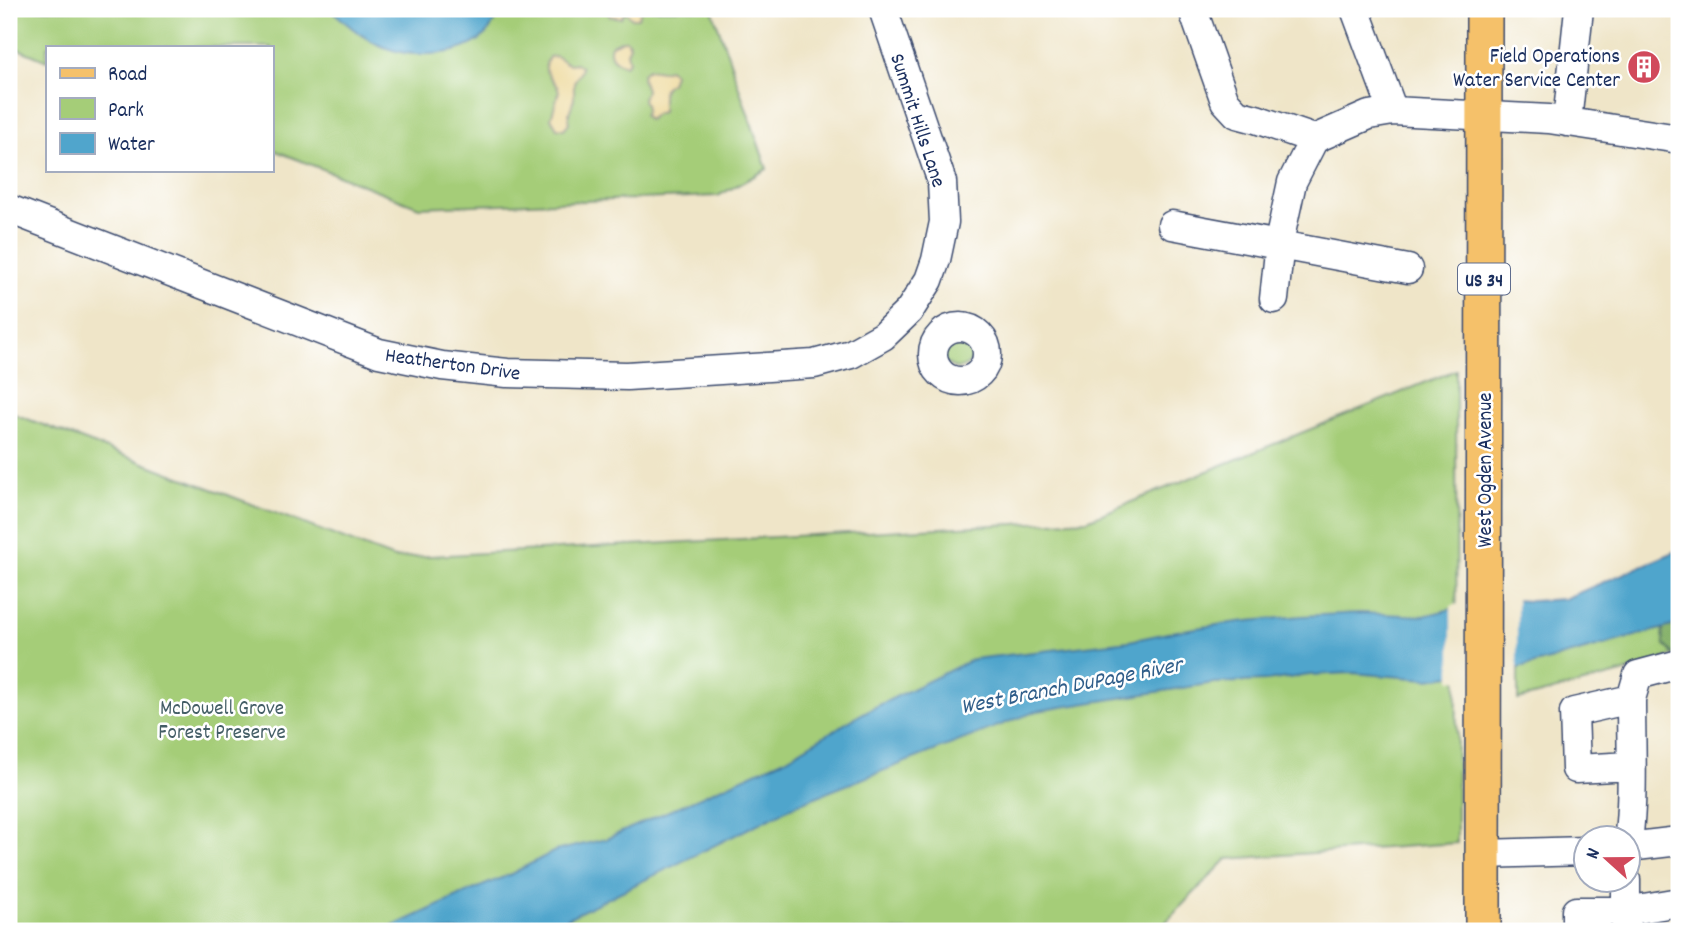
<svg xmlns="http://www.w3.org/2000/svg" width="1688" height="940" viewBox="0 0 1688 940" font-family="Dekko,sans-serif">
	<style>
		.green { fill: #a5cd78; stroke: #607e6b; stroke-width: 2 }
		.forest { fill: #84b068; stroke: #507063; stroke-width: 2 }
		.sand { fill: #eeda9e; stroke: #84847e; stroke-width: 2 }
		.water { fill: #50a5cc; stroke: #366a95; stroke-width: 2 }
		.pier { fill: #efe5c8 }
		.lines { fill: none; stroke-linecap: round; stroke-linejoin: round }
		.minor-casing { stroke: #3b4a6e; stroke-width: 31 }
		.major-casing { stroke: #3b4a6e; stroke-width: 38 }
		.minor { stroke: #fff; stroke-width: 28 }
		.major { stroke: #f5c16b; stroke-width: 35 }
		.labels { text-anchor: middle; stroke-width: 5; stroke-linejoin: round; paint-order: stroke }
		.shield { fill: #fff; stroke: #5f6d8e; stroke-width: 2 }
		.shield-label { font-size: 19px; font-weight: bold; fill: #1b2f5e }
		.poi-label { font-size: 21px; fill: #1b2f5e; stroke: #fff; text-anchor: end }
		.street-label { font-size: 21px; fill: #1b2f5e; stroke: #fff }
		.park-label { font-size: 21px; fill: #445e66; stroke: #fff }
		.water-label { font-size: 23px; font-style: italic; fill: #305e8a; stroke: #fff }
	</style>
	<rect width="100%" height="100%" fill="#fff"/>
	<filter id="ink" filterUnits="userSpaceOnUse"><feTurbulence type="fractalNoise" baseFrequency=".0143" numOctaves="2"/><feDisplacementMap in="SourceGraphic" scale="14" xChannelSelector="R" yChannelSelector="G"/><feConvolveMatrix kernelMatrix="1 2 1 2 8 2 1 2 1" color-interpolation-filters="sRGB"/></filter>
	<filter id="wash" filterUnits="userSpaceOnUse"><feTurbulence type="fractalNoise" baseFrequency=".00686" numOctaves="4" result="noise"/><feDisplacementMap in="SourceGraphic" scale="28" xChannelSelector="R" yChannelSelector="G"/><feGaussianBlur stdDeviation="1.57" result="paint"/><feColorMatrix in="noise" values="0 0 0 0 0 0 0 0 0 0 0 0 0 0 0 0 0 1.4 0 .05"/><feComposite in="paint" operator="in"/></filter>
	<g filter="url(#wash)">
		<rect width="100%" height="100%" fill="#efe5c8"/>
		<!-- green -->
		<path class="green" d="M 9,9 L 712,9 L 767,169 L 718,196 L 419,207 L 271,149 L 271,47 L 47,47 L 47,61 L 9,45 Z
			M943 353a15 15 0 1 1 30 0a15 15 0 1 1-30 0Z
			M 1456,370 L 1457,843 L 1227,859 L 1157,931 L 9,931 L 9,412 L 394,558 L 1087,520 Z
			M 1663,628 L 1662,636 L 1674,655 L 1622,673 L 1518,700 L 1518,668 L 1531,665 Z"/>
		<!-- forest -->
		<path class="forest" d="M 1679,624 L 1679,654 L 1674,655 L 1664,644 L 1663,628 Z"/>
		<!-- sand -->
		<path class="sand" d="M 605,9 L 640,9 L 641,11 L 638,18 L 632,18 L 625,11 L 621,18 L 610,16 Z
			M 623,40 L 627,40 L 630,46 L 627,52 L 629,61 L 625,65 C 615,62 607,56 611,45 Z
			M 555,56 C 565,60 564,66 576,63 L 581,67 L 580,73 L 574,82 L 574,99 L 569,113 L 569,123 L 564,129 L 557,128 L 551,118 L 559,91 C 555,78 539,74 549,57 Z
			M 648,69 L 662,71 L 668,69 L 672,71 L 674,74 L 671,83 C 658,88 663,101 662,112 L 655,114 L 649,120 L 644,116 L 646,108 L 643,99 L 646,90 L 642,78 L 643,73 Z"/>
		<!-- water -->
		<path class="water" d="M 331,9 L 500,9 C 496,17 493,26 487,33 C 465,57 413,59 384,47 C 363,39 346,24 331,9 Z
			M 1679,550 L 1679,624 L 1531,665 L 1518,668 L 1427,679 L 1352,673 L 1310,675 L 1266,681 L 1214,683 L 1037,711 L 800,803 L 542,931 L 383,931 L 468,892 L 511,874 L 555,851 L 606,839 L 785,759 L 865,712 L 973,659 L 1129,641 L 1182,630 L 1238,622 L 1302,616 L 1361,613 L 1424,616 L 1489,599 L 1532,601 L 1564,599 Z"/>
		<!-- pier -->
		<path class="pier" d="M 1488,596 L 1517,597 L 1517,671 L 1451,680 L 1451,606 Z"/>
	</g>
	<g filter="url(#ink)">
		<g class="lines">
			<!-- minor casing -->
			<g class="minor-casing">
				<path id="minor" d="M 1355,9 L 1393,111
					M 1195,16 L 1225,101 L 1237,114 L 1256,119 L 1314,139
					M 1567,122 L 1579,9
					M 1314,139 L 1369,115 L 1393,111 L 1549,119 L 1679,139
					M 9,209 L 379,353 L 442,366 L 507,373 L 627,376 L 814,364 L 851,354 L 883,336 L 909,311 L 929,280 L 936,260 L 944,222 L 942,182 L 883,9
					M 1172,225 L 1408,269
					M 1274,299 L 1281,233 L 1292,182 L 1314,139
					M933 354a27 27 0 1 1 54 0a27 27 0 1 1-54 0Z
					M 1631,699 L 1638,675 L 1679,664
					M 1628,842 C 1634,795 1631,747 1631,699 L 1574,712 L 1576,769 L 1631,766
					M 1628,847 L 1679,841
					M 1483,854 L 1586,851
					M 1576,931 L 1576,911 L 1626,911 L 1679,902
					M 1626,931 L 1626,880"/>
			</g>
			<!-- major casing -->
			<g class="major-casing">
				<path id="major" d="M 1483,931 L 1484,9"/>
			</g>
			<!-- minor -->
			<use href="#minor" class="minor"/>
			<!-- major -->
			<use href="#major" class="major"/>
		</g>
	</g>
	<!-- icons -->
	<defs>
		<g id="building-disc" transform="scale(1.75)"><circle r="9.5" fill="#d1495b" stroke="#fff"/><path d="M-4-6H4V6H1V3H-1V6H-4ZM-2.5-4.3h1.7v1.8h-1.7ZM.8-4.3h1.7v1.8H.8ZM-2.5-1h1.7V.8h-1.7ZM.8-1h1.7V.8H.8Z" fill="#fff"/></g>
	</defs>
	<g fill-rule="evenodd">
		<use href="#building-disc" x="1644" y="67"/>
	</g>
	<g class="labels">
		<!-- shield labels -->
		<rect class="shield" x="1458" y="263.5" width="52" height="31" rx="5"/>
		<g class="shield-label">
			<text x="1484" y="286">US 34</text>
		</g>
		<!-- poi labels -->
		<g class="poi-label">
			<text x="1620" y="62">Field Operations<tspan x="1620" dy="24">Water Service Center</tspan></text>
		</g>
		<!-- street labels -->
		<g class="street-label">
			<text transform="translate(919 120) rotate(72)" y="7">Summit Hills Lane</text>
			<text transform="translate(453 363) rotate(8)" y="7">Heatherton Drive</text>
			<text transform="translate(1484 470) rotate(-90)" y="7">West Ogden Avenue</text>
		</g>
		<!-- park labels -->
		<g class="park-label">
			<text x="222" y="714">McDowell Grove<tspan x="222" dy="24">Forest Preserve</tspan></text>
		</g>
		<!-- water labels -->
		<g class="water-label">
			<text transform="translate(1071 684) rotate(-11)" y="8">West Branch DuPage River</text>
		</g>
	</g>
	<!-- margin -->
	<rect width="1688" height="940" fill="none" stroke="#fff" stroke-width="35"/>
	<!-- legend -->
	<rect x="46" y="46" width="228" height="126" fill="#ffffff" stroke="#a4acbf" stroke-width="2"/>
	<rect x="60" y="68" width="35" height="10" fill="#f5c16b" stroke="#a4acbf" stroke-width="2"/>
	<text x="108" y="80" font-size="21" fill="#1b2f5e">Road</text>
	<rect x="60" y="98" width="35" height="21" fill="#a5cd78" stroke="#a4acbf" stroke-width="2"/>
	<text x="108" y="116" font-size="21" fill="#1b2f5e">Park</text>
	<rect x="60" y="133" width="35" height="21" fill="#50a5cc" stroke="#a4acbf" stroke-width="2"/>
	<text x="108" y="150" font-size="21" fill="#1b2f5e">Water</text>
	<!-- north arrow -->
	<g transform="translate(1607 859) rotate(291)"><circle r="33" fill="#ffffff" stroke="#a4acbf" stroke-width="2"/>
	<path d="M0-5L12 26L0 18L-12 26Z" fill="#d1495b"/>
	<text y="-10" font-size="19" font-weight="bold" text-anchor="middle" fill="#1b2f5e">N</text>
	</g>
</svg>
